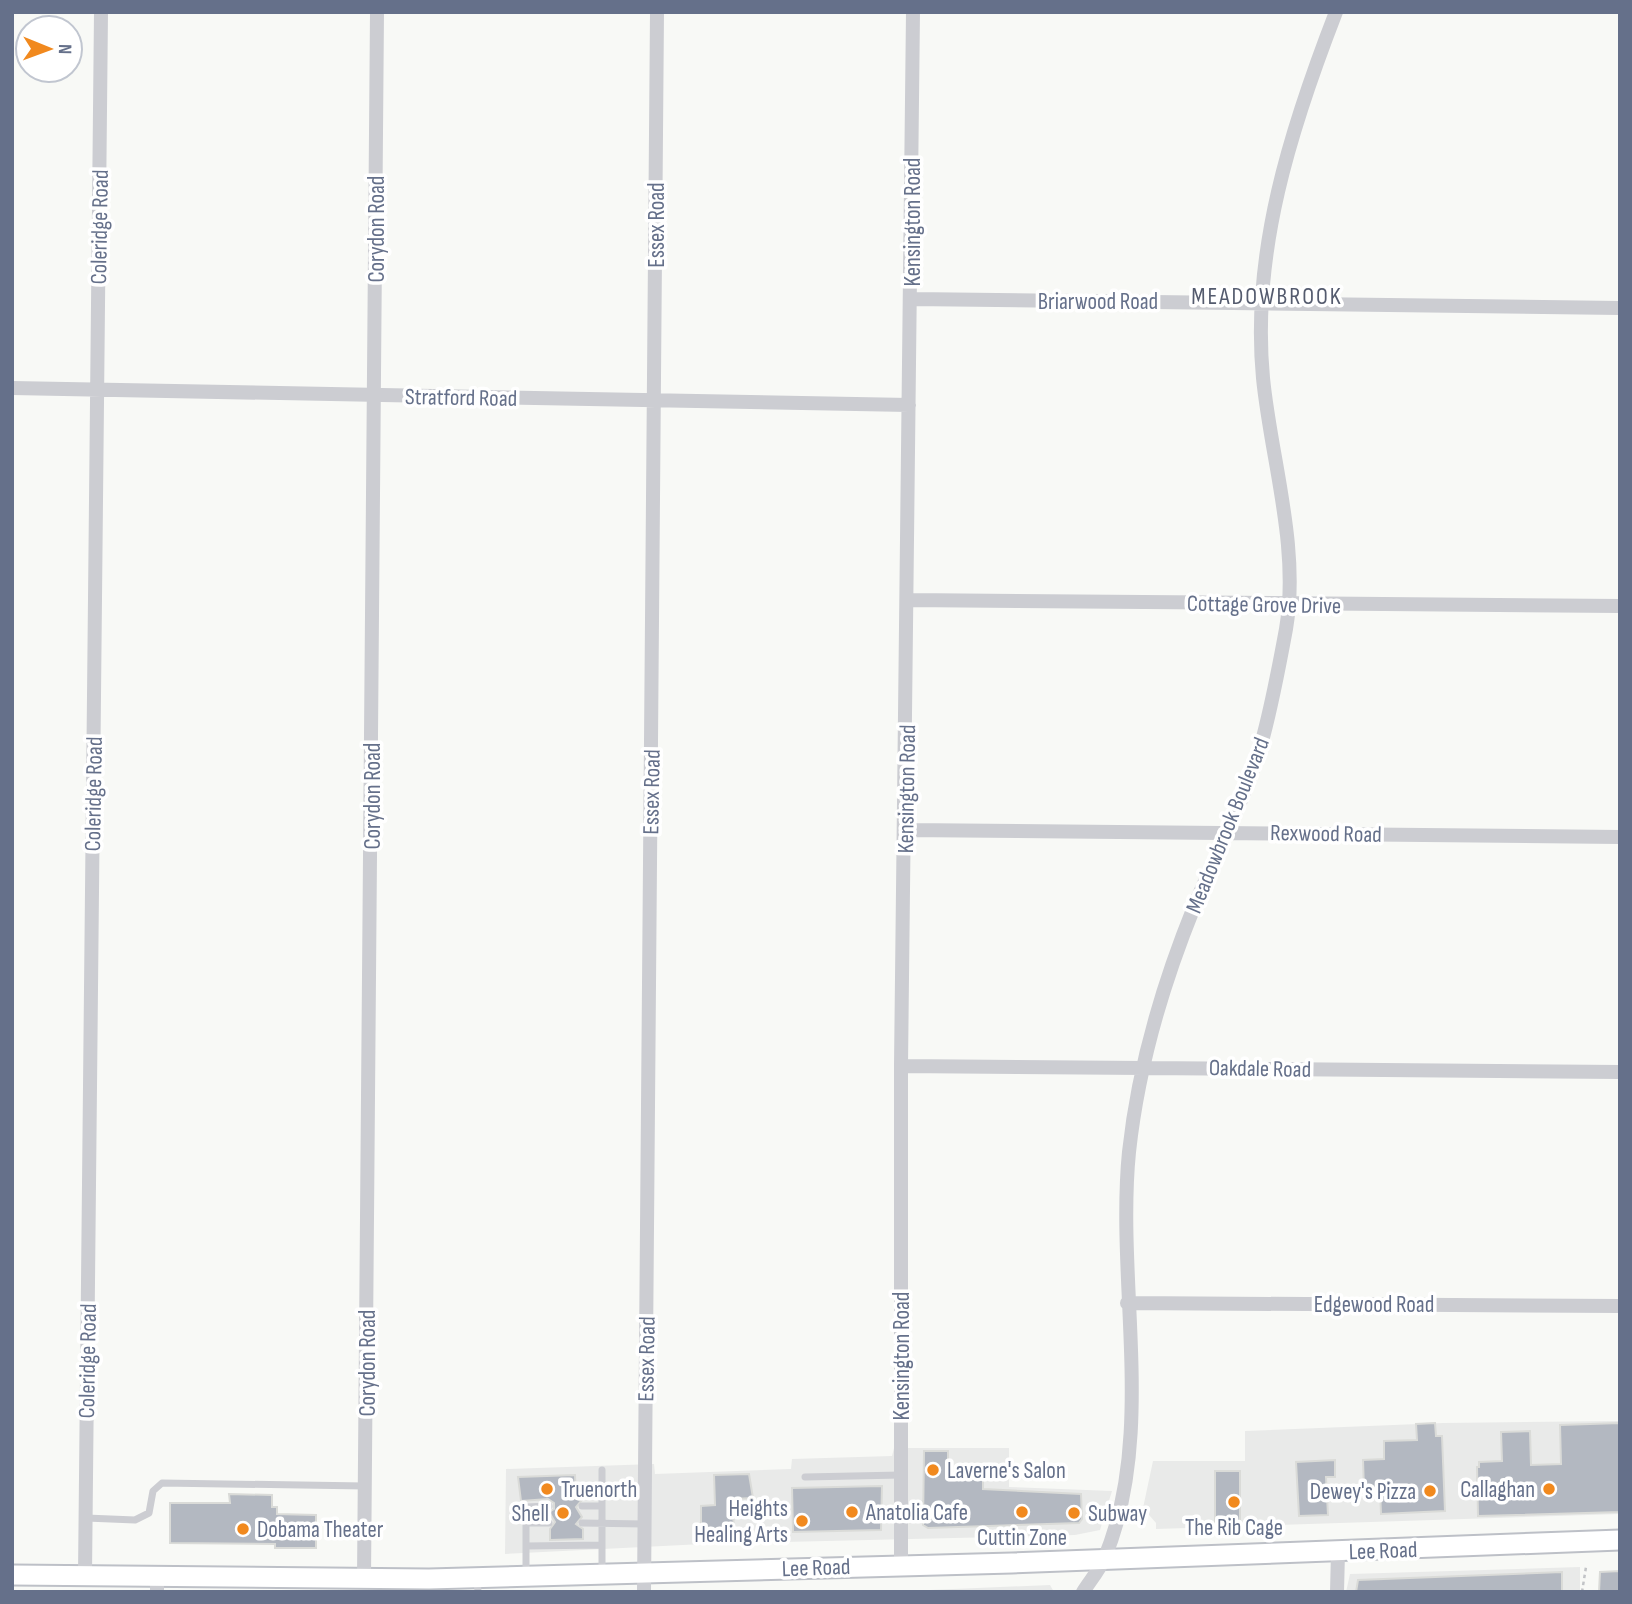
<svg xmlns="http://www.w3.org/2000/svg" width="1632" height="1604" viewBox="0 0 1632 1604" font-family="'Sofia Sans Condensed',sans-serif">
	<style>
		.built { fill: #e9eae9 }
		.building { fill: #b3b8c1; stroke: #dadbd8; stroke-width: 2 }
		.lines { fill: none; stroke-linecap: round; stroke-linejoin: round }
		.secondary-casing { stroke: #bdc0c7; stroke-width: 23 }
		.path { stroke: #c2c4c7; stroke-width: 2.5; stroke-dasharray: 3.5 3.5; stroke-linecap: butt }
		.service { stroke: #cccdd2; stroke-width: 7 }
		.minor { stroke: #cccdd2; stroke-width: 14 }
		.secondary { stroke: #fff; stroke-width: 19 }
		.poi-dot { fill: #f1891e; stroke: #fff; stroke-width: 2.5 }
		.labels { text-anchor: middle; stroke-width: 7; stroke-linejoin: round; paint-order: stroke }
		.street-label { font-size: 23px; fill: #65708a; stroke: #fff }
		.poi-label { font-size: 23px; fill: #65708a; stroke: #fff; text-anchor: start }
		.neighbourhood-label { font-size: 24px; letter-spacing: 2px; fill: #545b6e; stroke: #fff }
	</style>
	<rect width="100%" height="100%" fill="#f8f9f6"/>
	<!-- built -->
	<path class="built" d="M 1620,1421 L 1620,1514 L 1156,1529 L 1156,1523 L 1143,1508 L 1153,1461 L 1245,1461 L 1245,1431 L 1443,1423 Z
		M 894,1448 L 1009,1448 L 1009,1487 L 1112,1491 L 1100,1530 L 1075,1535 L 703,1544 L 505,1554 L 506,1469 L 654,1464 L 655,1474 L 791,1469 L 792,1459 L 892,1456 Z
		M 1580,1567 L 1580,1592 L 1346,1592 L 1350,1574 Z
		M 1050,1585 L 1054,1592 L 883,1592 Z"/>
	<!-- building -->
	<path class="building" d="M 1435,1423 L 1436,1436 L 1442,1436 L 1445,1511 L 1381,1514 L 1380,1489 L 1364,1490 L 1363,1460 L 1384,1459 L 1384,1441 L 1417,1440 L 1416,1424 Z
		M 1620,1423 L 1620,1512 L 1478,1516 L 1477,1467 L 1479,1467 L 1479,1462 L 1502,1461 L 1501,1432 L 1530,1431 L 1531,1465 L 1561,1464 L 1560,1425 Z
		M 924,1451 L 948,1451 L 948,1475 L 983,1475 L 983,1489 L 1081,1494 L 1082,1519 L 1079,1523 L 928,1528 L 923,1525 Z
		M 1335,1460 L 1335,1477 L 1326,1477 L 1328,1515 L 1299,1516 L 1296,1462 Z
		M 1215,1471 L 1240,1471 L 1240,1525 L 1215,1526 Z
		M 749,1474 L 753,1498 L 733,1499 L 734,1540 L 701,1541 L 701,1506 L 715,1505 L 714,1475 Z
		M 575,1475 L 576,1499 L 582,1500 L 576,1507 L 582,1517 L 576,1524 L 583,1529 L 583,1539 L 550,1540 L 550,1529 L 555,1522 L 549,1512 L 554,1509 L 554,1503 L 548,1499 L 521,1501 L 518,1477 Z
		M 882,1486 L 881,1530 L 793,1532 L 792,1488 Z
		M 229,1494 L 272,1495 L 272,1507 L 277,1507 L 277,1514 L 316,1515 L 316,1548 L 275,1548 L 275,1544 L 170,1543 L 170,1503 L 230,1503 Z
		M 1620,1571 L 1620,1592 L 1599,1592 L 1600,1572 Z
		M 1562,1572 L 1562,1592 L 1356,1592 L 1358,1580 Z"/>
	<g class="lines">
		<!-- secondary casing -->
		<g class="secondary-casing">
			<path id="secondary" d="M 12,1575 L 429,1579 L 1012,1563 L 1620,1540"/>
		</g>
		<!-- path -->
		<path class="path" d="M 1582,1592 L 1586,1567"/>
		<!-- service -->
		<path class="service" d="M 805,1477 L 901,1475
			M 582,1506 L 602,1506
			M 86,1518 L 135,1520 L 149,1513 L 153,1491 L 162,1483 L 365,1486
			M 526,1523 L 526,1507 L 549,1506
			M 582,1523 L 644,1524
			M 526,1546 L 602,1545
			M 602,1571 L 602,1470
			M 526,1575 L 526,1523 L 549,1523
			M 477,1578 L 478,1592"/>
		<!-- minor -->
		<path class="minor" d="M 912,299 L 1620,308
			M 12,388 L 909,405
			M 908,600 L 1620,606
			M 906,830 L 1620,837
			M 901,1066 L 1620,1072
			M 1127,1303 L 1620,1306
			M 901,1565 L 901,1066 L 913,12
			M 85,1575 L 101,12
			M 364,1579 L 377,12
			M 157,1592 L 157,1576
			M 644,1592 L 657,12
			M 1083,1592 C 1090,1581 1100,1569 1105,1557 C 1156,1433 1116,1283 1129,1152 C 1138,1068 1162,986 1194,907 C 1216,853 1246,798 1262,741 C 1272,705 1279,667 1286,629 C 1300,547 1271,459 1263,378 C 1251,252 1291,128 1336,12
			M 1337,1592 L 1338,1552"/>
		<!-- secondary -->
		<use href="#secondary" class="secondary"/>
	</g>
	<!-- markers -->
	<g class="poi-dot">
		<circle cx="933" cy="1470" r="7"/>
		<circle cx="547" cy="1489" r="7"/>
		<circle cx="1549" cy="1489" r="7"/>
		<circle cx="1430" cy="1491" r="7"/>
		<circle cx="1234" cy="1502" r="7"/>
		<circle cx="852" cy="1512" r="7"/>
		<circle cx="1022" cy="1512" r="7"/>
		<circle cx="563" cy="1513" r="7"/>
		<circle cx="1074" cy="1513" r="7"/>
		<circle cx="802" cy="1521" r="7"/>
		<circle cx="243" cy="1529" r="7"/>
	</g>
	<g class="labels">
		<!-- street labels -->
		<g class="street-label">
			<text transform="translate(912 222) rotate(-90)" y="8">Kensington Road</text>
			<text transform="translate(656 225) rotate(-90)" y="8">Essex Road</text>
			<text transform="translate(99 227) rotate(-89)" y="8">Coleridge Road</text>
			<text transform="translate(376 229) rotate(-90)" y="8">Corydon Road</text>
			<text x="1098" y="309">Briarwood Road</text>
			<text transform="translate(461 397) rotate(1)" y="8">Stratford Road</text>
			<text transform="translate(1264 604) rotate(1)" y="8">Cottage Grove Drive</text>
			<text transform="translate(906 789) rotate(-89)" y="8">Kensington Road</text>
			<text transform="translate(651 792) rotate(-89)" y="8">Essex Road</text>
			<text transform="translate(93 794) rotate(-89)" y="8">Coleridge Road</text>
			<text transform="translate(372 796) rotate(-90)" y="8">Corydon Road</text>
			<text transform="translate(1227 825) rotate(-68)" y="8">Meadowbrook Boulevard</text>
			<text transform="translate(1326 833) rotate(1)" y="8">Rexwood Road</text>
			<text transform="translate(1260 1068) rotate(1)" y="8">Oakdale Road</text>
			<text x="1374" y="1312">Edgewood Road</text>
			<text transform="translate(901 1356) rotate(-90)" y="8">Kensington Road</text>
			<text transform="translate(646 1359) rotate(-89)" y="8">Essex Road</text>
			<text transform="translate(87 1361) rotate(-89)" y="8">Coleridge Road</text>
			<text transform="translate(367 1363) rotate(-90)" y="8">Corydon Road</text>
			<text transform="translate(1383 1550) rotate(-2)" y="8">Lee Road</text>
			<text transform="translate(816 1567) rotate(-2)" y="8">Lee Road</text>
		</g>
		<!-- poi labels -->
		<g class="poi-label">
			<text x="947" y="1478">Laverne's Salon</text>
			<text x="561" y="1497">Truenorth</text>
			<text x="1535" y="1497" text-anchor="end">Callaghan</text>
			<text x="1416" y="1499" text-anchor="end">Dewey's Pizza</text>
			<text x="788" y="1516" text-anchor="end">Heights<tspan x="788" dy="26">Healing Arts</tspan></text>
			<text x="866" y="1520">Anatolia Cafe</text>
			<text x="549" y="1521" text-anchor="end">Shell</text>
			<text x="1088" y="1521">Subway</text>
			<text x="1234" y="1535" text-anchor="middle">The Rib Cage</text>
			<text x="257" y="1537">Dobama Theater</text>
			<text x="1022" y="1545" text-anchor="middle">Cuttin Zone</text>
		</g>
		<!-- neighbourhood labels -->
		<g class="neighbourhood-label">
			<text x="1267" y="304">MEADOWBROOK</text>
		</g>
	</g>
	<!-- border -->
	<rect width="1632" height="1604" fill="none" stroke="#65708a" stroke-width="28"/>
	<!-- north arrow -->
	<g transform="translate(49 49) rotate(91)"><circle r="33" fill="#ffffff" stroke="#c1c6d0" stroke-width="2"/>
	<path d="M0-5L12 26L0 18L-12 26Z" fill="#f1891e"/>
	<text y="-10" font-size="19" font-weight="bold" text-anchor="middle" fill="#65708a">N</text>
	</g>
</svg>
